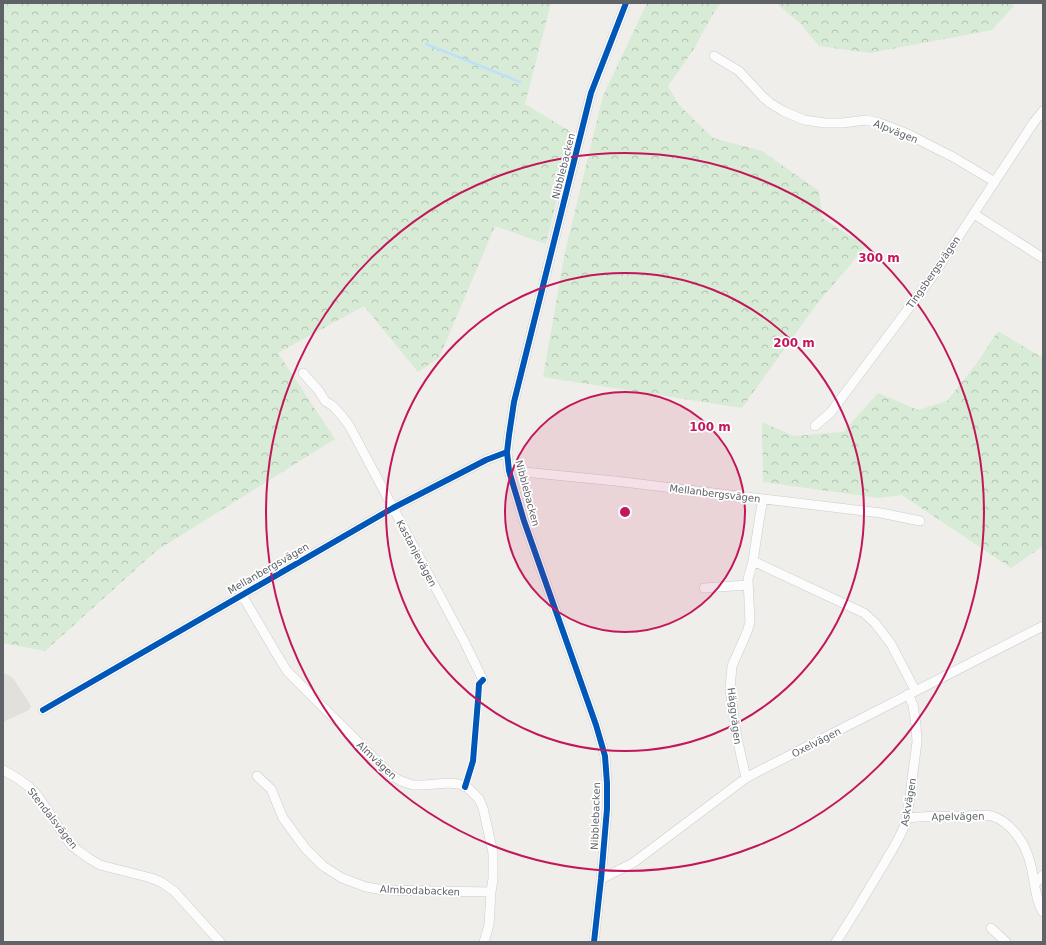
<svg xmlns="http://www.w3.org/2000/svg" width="1046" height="945" viewBox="0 0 1046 945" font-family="'DejaVu Sans',sans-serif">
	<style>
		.education { fill: #e2e0da }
		.forest { fill: url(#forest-crowns) }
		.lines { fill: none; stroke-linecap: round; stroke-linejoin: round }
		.stream { stroke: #bfe0f9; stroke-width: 2.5 }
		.street-casing { stroke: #cbcccc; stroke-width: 10 }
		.street { stroke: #fdfcfc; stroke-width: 9 }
		.cycleway-casing { stroke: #fff; stroke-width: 8 }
		.cycleway { stroke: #0057b8; stroke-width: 6 }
		.ring { fill: none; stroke: #c2185b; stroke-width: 2 }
		.labels { text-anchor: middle; stroke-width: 3.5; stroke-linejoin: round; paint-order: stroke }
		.street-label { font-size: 10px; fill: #5f6368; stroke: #fff }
		.centre { fill: #c2185b; stroke: #fff; stroke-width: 2 }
		.ring-label { font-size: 12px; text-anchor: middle; font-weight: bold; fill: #c2185b; stroke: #fff; stroke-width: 3.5; stroke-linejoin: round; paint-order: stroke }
	</style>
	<defs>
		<pattern id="forest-crowns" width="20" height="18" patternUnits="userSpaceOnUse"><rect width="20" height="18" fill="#d8ebd6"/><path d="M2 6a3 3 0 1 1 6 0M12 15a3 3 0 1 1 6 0" fill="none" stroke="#b2c2b1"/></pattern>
	</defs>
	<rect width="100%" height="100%" fill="#efeeea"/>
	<!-- education -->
	<path class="education" d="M 3,673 L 8,675 L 13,678 L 31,706 L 29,710 L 3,722 Z"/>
	<!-- forest -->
	<path class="forest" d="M 3,3 L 551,3 L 525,104 L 573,133 L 546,244 L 495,226 L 439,358 L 418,372 L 364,306 L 278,353 L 335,439 L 156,551 L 45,651 L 3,643 Z
		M 647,3 L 721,3 L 714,12 L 692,52 L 668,86 L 678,104 L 713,138 L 762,151 L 819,191 L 822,218 L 866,246 L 816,305 L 742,408 L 543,377 L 565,252 L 603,96 Z
		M 776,3 L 1012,3 L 1014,6 L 992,30 L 870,53 L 819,46 L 800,23 Z
		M 998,331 L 1043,358 L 1043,546 L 1011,568 L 902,495 L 879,498 L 763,482 L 762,422 L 794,436 L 843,432 L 878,393 L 918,410 L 947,401 L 977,363 Z"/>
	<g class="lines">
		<!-- stream -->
		<path class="stream" d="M 426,44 L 520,82"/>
		<!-- street casing -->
		<g class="street-casing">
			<path id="street" d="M 714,56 L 739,71 L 763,97 L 770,103 L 783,111 L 804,120 L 825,123 L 842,123 L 866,120 L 879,123 L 908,134 L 931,146 L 953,157 L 995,182
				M 974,214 L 1043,258
				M 303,373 L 319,391 L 325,401 L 333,406 L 342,416 L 350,427 L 464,641 L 483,680
				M 815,426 L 831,412 L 932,277 L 1034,122 L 1043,111
				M 524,472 L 615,481 L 881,513 L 920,521
				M 753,561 L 864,613 L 875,623 L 891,644 L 915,690
				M 704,588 L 748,585
				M 242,595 L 276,653 L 287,671 L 391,775 L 401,781 L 413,785 L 424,785 L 448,783 L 459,784 L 468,788 L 479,799 L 483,808 L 493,853 L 493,879 L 491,892 L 489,925 L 484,942
				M 43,710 L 393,508 L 486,460 L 507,452
				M 3,770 L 17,778 L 28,786 L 37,795 L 71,845 L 80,852 L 90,859 L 100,865 L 151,878 L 161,882 L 174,891 L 220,942
				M 257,776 L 271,789 L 283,818 L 305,848 L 323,866 L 342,878 L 366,887 L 384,890 L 491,892
				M 746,778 L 737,738 L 730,689 L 732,666 L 747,632 L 750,622 L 748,579 L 753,561 L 760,515 L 763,499
				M 907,818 C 927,816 948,816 968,816 C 975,816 985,814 992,816 C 1011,822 1025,843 1030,862 C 1034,876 1035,900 1043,912
				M 601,879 L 633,863 L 746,778 L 757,772 L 1043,626
				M 1035,884 L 1043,875
				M 991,928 L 1006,942
				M 594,942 L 601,879 L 607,809 L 607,783 L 605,756 L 596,725 L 524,521 L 509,471 L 507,452 L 509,435 L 514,402 L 591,93 L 626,3
				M 836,942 C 853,916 869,889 885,862 C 893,848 903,834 907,818 L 917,742 L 916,725 L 913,705 L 908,694"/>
		</g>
		<!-- street -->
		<use href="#street" class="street"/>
		<!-- cycleway casing -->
		<g class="cycleway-casing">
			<path id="cycleway" d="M 43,710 L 393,508 L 486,460 L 507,452
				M 465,787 L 473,761 L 478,700 L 479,684 L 483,680
				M 594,942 L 601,879 L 607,809 L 607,783 L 605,756 L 596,725 L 524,521 L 509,471 L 507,452 L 509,435 L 514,402 L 591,93 L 626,3"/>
		</g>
		<!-- cycleway -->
		<use href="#cycleway" class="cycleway"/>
	</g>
	<!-- distance rings -->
	<circle cx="625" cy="512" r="120" fill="#c2185b" fill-opacity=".12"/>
	<g class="ring">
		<circle cx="625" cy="512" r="120"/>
		<circle cx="625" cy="512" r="239"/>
		<circle cx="625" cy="512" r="359"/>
	</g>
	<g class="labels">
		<!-- street labels -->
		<g class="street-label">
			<text transform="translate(896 131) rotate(22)" y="4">Alpvägen</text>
			<text transform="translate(563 166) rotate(-76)" y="4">Nibblebacken</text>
			<text transform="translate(933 272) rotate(-55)" y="4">Tingsbergsvägen</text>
			<text transform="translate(528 493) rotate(75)" y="4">Nibblebacken</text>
			<text transform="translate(715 493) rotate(7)" y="4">Mellanbergsvägen</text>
			<text transform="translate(417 553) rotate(62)" y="4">Kastanjevägen</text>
			<text transform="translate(268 568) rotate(-30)" y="4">Mellanbergsvägen</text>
			<text transform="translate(735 716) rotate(83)" y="4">Häggvägen</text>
			<text transform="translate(816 742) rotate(-27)" y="4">Oxelvägen</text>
			<text transform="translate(377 760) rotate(43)" y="4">Almvägen</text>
			<text transform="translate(908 802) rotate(-80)" y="4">Askvägen</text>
			<text transform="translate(595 816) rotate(-88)" y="4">Nibblebacken</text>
			<text transform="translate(958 816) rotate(-1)" y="4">Apelvägen</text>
			<text transform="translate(53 818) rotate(52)" y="4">Stendalsvägen</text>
			<text transform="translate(420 890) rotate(2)" y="4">Almbodabacken</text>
		</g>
	</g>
	<circle cx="625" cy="512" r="6" class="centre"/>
	<g class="ring-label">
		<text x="879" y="262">300 m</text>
		<text x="794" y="347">200 m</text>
		<text x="710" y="431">100 m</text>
	</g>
	<!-- border -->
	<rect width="1046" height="945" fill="none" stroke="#5f6368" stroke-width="8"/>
</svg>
